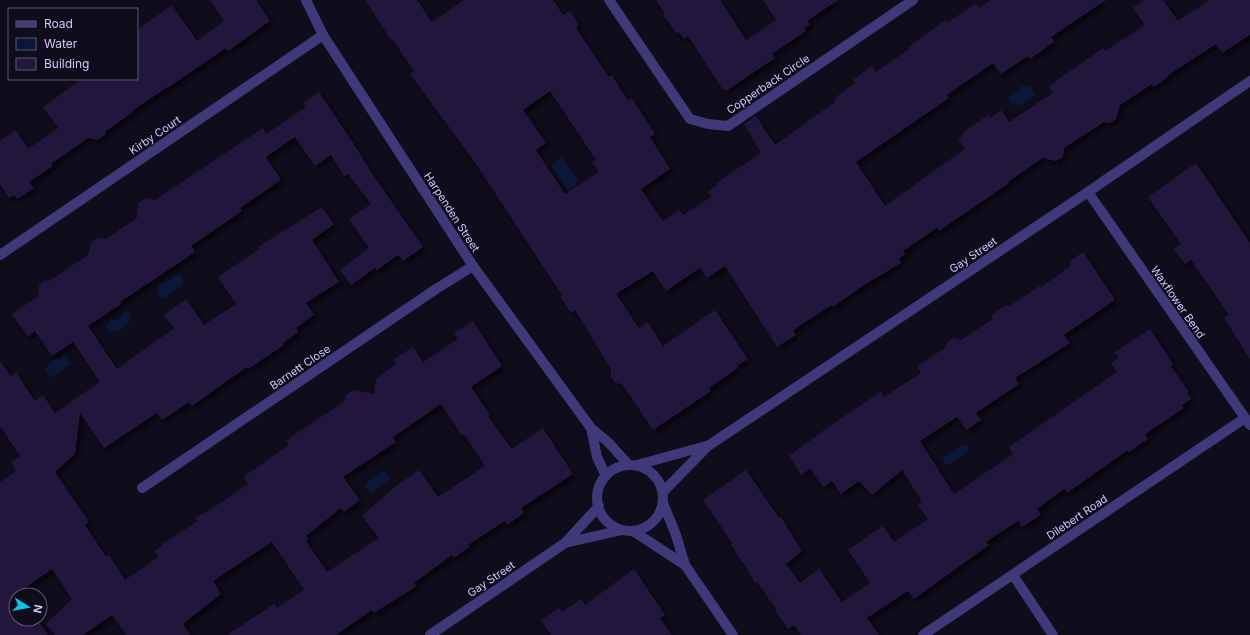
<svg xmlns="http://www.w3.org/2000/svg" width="1250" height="635" viewBox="0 0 1250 635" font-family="Inter,sans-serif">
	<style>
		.water { fill: #0a1736 }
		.building { fill: #22183c; fill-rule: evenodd; filter: url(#shadow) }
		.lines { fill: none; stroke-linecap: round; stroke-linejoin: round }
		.minor { stroke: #3f3879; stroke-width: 10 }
		.tertiary { stroke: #3f3879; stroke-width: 10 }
		.labels { text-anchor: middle; stroke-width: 3; stroke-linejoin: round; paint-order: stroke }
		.street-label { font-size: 11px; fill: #d2c8fd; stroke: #0f0c1b }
	</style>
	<defs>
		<filter id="shadow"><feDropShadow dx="3.5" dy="3.5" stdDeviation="2" flood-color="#0009"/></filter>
	</defs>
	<rect width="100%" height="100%" fill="#0f0c1b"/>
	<!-- water -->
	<path class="water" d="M 1029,85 L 1036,94 L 1030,99 L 1028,98 L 1021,105 L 1014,106 L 1008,98 L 1022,86 Z
		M 561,157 L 563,158 L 578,179 L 577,183 L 570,190 L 567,190 L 553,169 L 552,165 L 558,162 L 557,160 Z
		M 173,275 L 182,276 L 183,280 L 183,285 L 168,295 L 164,299 L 160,297 L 157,293 L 159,284 L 171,279 Z
		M 124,312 L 128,312 L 132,316 C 129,327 119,333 108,332 L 105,328 L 107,323 L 111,320 L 118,320 Z
		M 65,355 L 71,364 L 50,378 L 44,369 L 48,367 L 49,363 L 58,357 L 60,358 Z
		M 963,444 L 964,446 L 967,444 L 970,448 L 967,450 L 969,452 L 947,466 L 941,458 Z
		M 384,470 L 390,479 L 371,493 L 369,490 L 365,489 L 364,487 L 366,485 L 365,484 Z"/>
	<!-- building -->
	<path class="building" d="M 210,0 L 256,0 L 270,21 L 228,51 L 226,48 L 169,87 L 169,86 L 132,111 L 133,112 L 106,131 L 105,135 L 98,140 L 88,138 L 51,164 L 53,166 L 29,182 L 34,188 L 17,199 L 14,195 L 9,198 L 0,184 L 0,141 L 16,130 L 28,149 L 58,128 L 43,107 L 82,79 L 137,79 L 137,30 L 172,5 L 197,41 L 224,21 Z
		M 365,0 L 417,0 L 432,22 L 464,0 L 553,0 L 563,15 L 570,11 L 579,25 L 576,28 L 609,77 L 612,75 L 628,101 L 632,98 L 655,134 L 650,137 L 670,169 L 641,189 L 663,221 L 679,210 L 683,215 L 711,197 L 708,191 L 717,185 L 716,183 L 761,153 L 744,124 L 756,116 L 775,145 L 835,102 L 836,97 L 855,83 L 853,80 L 872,66 L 876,72 L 909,49 L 908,47 L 944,21 L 948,22 L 976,4 L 979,8 L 991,0 L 1106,0 L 1051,37 L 1054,42 L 1030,59 L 1028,56 L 1001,74 L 993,63 L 947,95 L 949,98 L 856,162 L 885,206 L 965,149 L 958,139 L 964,135 L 963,133 L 988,115 L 990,118 L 1001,110 L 1009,122 L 1053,93 L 1049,86 L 1103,48 L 1105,51 L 1145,25 L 1133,8 L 1145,0 L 1163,0 L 1178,21 L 1210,0 L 1250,0 L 1250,35 L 1222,53 L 1216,44 L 1167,76 L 1168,77 L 1154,87 L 1152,84 L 1120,105 L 1116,119 L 1110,123 L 1104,122 L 1064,148 L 1063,157 L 1056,161 L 1046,159 L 1044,157 L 1008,182 L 1009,183 L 939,231 L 937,228 L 903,251 L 905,254 L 899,259 L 901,263 L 861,287 L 833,307 L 832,305 L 793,330 L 796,335 L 777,347 L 725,266 L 707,278 L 700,268 L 666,291 L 653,271 L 616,294 L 639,328 L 648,322 L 663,346 L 715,310 L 748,359 L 737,366 L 738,368 L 709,388 L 711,391 L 653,430 L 622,384 L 615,383 L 611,377 L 611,369 L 575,310 L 571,313 L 560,296 L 562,295 L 474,161 L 410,74 L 414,71 L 392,39 L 391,40 ZM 550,91 L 596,160 L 592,162 L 599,172 L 565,194 L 536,150 L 546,143 L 523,110 Z
		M 656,0 L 720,0 L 746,40 L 776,20 L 763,0 L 838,0 L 807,21 L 810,25 L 804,28 L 806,31 L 772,54 L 775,58 L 726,91 L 724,89 L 723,90 L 688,36 L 684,39 L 679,32 L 677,34 L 663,14 L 665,13 Z
		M 319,92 L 353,143 L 373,175 L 423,247 L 403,261 L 398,255 L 377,270 L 375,268 L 351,285 L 340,270 L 369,248 L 349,219 L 371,204 L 348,174 L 344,176 L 331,155 L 315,166 L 295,137 L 266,157 L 281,180 L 240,208 L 242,211 L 191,246 L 195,252 L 120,302 L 121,304 L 88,326 L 117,369 L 174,328 L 164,315 L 186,299 L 204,325 L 236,304 L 218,277 L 260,249 L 258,247 L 322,207 L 334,224 L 312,240 L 339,282 L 306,303 L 314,315 L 296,328 L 299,332 L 283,343 L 284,345 L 248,369 L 247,367 L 192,406 L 189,402 L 162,420 L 157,413 L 104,448 L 80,413 L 75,454 L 55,472 L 89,522 L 85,525 L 106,557 L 109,555 L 125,580 L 158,557 L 155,551 L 163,545 L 162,544 L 198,521 L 195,518 L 210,510 L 248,484 L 244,478 L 246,475 L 289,445 L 287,441 L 290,439 L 289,438 L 345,401 L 346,395 L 353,390 L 374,394 L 376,379 L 396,364 L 393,360 L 413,347 L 423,362 L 458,339 L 454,333 L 473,321 L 502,366 L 471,387 L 490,415 L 488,416 L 512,449 L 543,428 L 573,474 L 521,508 L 524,513 L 507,525 L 505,521 L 468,545 L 469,547 L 454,558 L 452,555 L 414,583 L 417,586 L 374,613 L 372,610 L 336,635 L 227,635 L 274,604 L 277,608 L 304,590 L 272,542 L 213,581 L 221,594 L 183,624 L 190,635 L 126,635 L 112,615 L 83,635 L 55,635 L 46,624 L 72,599 L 52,569 L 19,592 L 21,595 L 16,595 L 16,619 L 37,619 L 48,635 L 0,635 L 0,482 L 16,471 L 11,462 L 20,456 L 0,426 L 0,361 L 11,376 L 16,373 L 35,401 L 43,395 L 55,413 L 100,382 L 73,342 L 52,356 L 35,331 L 28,337 L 12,314 L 38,296 L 39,285 L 45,280 L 49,281 L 88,255 L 91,243 L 98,238 L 106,239 L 137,218 L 138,203 L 145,198 L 155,200 L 263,128 L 266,134 L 306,107 L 303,103 ZM 441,404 L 462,436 L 464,434 L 485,466 L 438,497 L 419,470 L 412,475 L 395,487 L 362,516 L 379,538 L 327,572 L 306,541 L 309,539 L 306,536 L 341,508 L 344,512 L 360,500 L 343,477 L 396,442 L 393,437 Z
		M 1196,163 L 1250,243 L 1250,359 L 1224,318 L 1229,315 L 1191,260 L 1185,264 L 1174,249 L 1181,244 L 1148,197 Z
		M 1083,252 L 1115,300 L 1064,335 L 1070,343 L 1015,378 L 1019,384 L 976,413 L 981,420 L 966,430 L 957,417 L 920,441 L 954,494 L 1013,454 L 1009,447 L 1117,372 L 1111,363 L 1119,358 L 1115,352 L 1150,329 L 1173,364 L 1171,366 L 1189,392 L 1187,393 L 1191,399 L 1182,405 L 1184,408 L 1145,434 L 1148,439 L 1129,452 L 1128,450 L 1067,493 L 1064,489 L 1037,509 L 1041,515 L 1022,527 L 1018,521 L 986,542 L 989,545 L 914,599 L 908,591 L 867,618 L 879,635 L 801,635 L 794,625 L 788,629 L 775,610 L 776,609 L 757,582 L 755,583 L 742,561 L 741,561 L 731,544 L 732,543 L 703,500 L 746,470 L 779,518 L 781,517 L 802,551 L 786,564 L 800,583 L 819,569 L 842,602 L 870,583 L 848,550 L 883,526 L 894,542 L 928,519 L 918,505 L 922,502 L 902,470 L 872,495 L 859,481 L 841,494 L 832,481 L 823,487 L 810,469 L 801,475 L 789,456 L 827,428 L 881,392 L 884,397 L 921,373 L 917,366 L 945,348 L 946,344 L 953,338 L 961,340 L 993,319 L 991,315 L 1007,305 L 1008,307 L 1040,286 L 1040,288 L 1071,266 L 1069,262 Z
		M 634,569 L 665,615 L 660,618 L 672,635 L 551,635 L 541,620 L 559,608 L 562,612 L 581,599 L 585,605 Z"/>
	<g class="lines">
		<!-- minor -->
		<path class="minor" d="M 609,0 L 690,119 L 708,124 L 728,126 L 913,0
			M 1088,192 L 1250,425
			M 0,255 L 323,35
			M 142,488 L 436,289 L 473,266
			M 1013,575 L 1053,635
			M 923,635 L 1245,418"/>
		<!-- tertiary -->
		<path class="tertiary" d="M 306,0 L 323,35 L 473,266 L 591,428 L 608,442 L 629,465
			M 591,428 L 597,457 L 606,476
			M 637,465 L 706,446
			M597 498a33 33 0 1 1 66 0a33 33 0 1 1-66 0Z
			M 663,492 L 708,446 L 1088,192 L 1250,81
			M 663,503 L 676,535 L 685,565 L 733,635
			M 633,531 L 685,565
			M 565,543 L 622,530
			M 430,635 L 565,543 L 599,506"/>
	</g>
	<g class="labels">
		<!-- street labels -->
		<g class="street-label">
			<text transform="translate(768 84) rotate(-34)" y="4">Copperback Circle</text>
			<text transform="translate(155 135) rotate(-34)" y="4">Kirby Court</text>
			<text transform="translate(452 212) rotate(57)" y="4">Harpenden Street</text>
			<text transform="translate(973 255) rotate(-34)" y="4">Gay Street</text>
			<text transform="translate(1178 302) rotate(55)" y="4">Waxflower Bend</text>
			<text transform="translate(300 367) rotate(-34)" y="4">Barnett Close</text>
			<text transform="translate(1077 517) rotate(-34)" y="4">Dilebert Road</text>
			<text transform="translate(491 579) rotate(-34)" y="4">Gay Street</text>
		</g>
	</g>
	<!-- legend -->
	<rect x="8" y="8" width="130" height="72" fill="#0f0c1b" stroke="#5d5775"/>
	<rect x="16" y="21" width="20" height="6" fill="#3f3879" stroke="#5d5775"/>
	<text x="44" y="28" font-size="12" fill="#d2c8fd">Road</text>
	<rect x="16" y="38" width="20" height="12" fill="#0a1736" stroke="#5d5775"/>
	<text x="44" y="48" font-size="12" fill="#d2c8fd">Water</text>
	<rect x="16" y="58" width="20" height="12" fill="#22183c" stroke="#5d5775"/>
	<text x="44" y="68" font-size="12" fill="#d2c8fd">Building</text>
	<!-- north arrow -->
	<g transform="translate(28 607) rotate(101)"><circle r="19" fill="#0f0c1b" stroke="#5d5775"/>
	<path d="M0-3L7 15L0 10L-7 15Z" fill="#08c4e9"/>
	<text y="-6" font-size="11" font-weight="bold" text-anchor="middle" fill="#d2c8fd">N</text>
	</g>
</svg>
